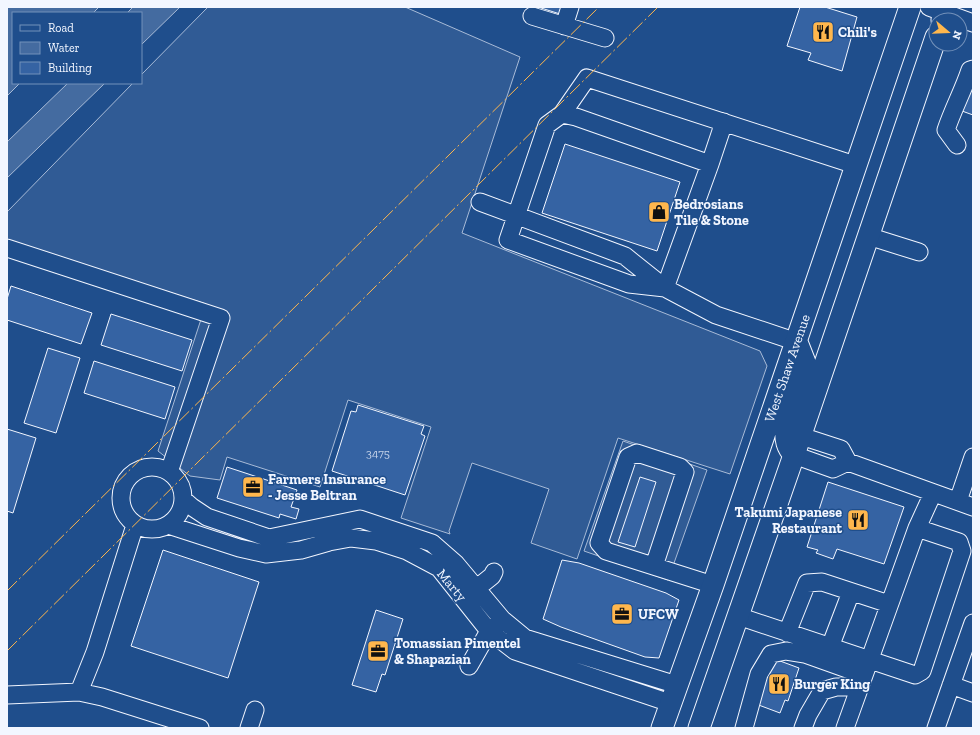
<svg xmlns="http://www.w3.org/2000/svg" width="980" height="735" viewBox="0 0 980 735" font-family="'Zilla Slab',serif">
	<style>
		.built { fill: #305b95; stroke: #a8bbd7 }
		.water { fill: #446ba0; stroke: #a8bbd7 }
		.building { fill: #3563a3; stroke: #f2f6ff }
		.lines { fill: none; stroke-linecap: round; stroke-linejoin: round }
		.minor-casing { stroke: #f2f6ff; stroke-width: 19 }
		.major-casing { stroke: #f2f6ff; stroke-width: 23 }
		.minor { stroke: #1f4e8c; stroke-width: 17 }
		.major { stroke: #1f4e8c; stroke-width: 21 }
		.power { stroke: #ffb74d; stroke-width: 1; stroke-dasharray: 14 3 2 3; stroke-linecap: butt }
		.labels { text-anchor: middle; stroke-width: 3; stroke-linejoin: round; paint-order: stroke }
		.number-label { font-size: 12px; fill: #c3d1e8 }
		.poi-label { font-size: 14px; font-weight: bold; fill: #f2f6ff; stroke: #1f4e8c; text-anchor: start }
		.street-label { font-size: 14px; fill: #f2f6ff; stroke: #1f4e8c }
	</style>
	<rect width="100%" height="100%" fill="#1f4e8c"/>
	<!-- built -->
	<path class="built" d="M 208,7 L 405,7 L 520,57 L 462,233 L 760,351 L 767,366 L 730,474 L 618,438 L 577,559 L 531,543 L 549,489 L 472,463 L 449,531 L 450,534 L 401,518 L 431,427 L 348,400 L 320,487 L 227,457 L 220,480 L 190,476 L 158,451 L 206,304 L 7,240 L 7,212 L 133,83 L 141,83 L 141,75 Z
		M 623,441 L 707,470 L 668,580 L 584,551 Z"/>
	<!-- water -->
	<path class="water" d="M 7,7 L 99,7 L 93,13 L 13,13 L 13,83 L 20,83 L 7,96 Z
		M 133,7 L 180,7 L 141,45 L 141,13 L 127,13 Z
		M 68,83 L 105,83 L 7,178 L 7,142 Z"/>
	<!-- building -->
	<path class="building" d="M 538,7 L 562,7 L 560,14 Z
		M 800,7 L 825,7 L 857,17 L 842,71 L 808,60 L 811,53 L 787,46 Z
		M 973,77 L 973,115 L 962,111 Z
		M 565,144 L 680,182 L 657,251 L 542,213 Z
		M 11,286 L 92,313 L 81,344 L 7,320 L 7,299 Z
		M 111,314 L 192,340 L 182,371 L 101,345 Z
		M 48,348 L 80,358 L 56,433 L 24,423 Z
		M 94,361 L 175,387 L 165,419 L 84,393 Z
		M 358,405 L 424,426 L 421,434 L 425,436 L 405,495 L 332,471 L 351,411 L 356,412 Z
		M 7,429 L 36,438 L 13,513 L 7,511 Z
		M 227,467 L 297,490 L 291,507 L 299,509 L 296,519 L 280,514 L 279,518 L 217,498 Z
		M 640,477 L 656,482 L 635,547 L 618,542 Z
		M 828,482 L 904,507 L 884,564 L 837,549 L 833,559 L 816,553 L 818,550 L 807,547 Z
		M 163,550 L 259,582 L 228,678 L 131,646 Z
		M 562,560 L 579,563 L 666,593 L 679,600 L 659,658 L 645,657 L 561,627 L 543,619 Z
		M 376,610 L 403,619 L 385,675 L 382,674 L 376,692 L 352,685 Z
		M 772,658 L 799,668 L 788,701 L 785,700 L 780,713 L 756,704 Z"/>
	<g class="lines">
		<!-- minor casing -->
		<g class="minor-casing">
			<path id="minor" d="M 929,7 L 973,23
				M 532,16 L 605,38
				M 564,26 L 570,7
				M 562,114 L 547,125 L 508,240 L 629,284 L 665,288
				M 957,145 L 946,130 C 953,109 963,91 970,70 L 973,69
				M 710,164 L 724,122
				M 480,202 L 625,256 L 665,288
				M 868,236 L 919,252
				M 7,248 L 221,318 L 169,472
				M 797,342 L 716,315 L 665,288 L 710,164 L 576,117 L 562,114 L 587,78 L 855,165
				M 801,436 L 841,449 L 848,462
				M 794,455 L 833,469 L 848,462 L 973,507
				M121 498a31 31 0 1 1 62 0a31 31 0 1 1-62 0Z
				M 183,499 L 192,507 L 207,517 L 269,538 L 360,519 L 432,543 L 456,564 L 502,619 L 525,638 L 677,685
				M 958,501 L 973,457
				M 168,525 L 239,548 L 266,554 L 301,550 L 329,542 L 351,538 L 376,541 L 407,551 L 439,568 L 489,631 L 515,651 L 670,703
				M 654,566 L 685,472 L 680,467 L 637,453 L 628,457 L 599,543 L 606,551 L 713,585
				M 477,588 L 492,576 L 494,572
				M 738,616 L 915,675 L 922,671 L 962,551 L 959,542 L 917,528
				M 787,633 L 807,583 L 822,582 L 889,604
				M 830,647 L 851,592
				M 469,666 L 489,631 L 498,623
				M 951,685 L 973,693
				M 79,692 L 95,652 L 135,525
				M 7,695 L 79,692 L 102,697 L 200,728
				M 249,728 L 255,710
				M 744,728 L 759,674 L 771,654 L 786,651 L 805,654 L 864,675
				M 803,728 L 808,715 L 822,691 L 836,687 L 860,687
				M 845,728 L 917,528 L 933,493
				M 936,728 L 973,623"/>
		</g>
		<!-- major casing -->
		<g class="major-casing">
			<path id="major" d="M 942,20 L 946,7
				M 794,455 C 787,447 785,440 786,429 L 806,365 L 797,342
				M 662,728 L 713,585 L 910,7
				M 699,728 L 794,455 L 936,37"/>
		</g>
		<!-- minor -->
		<use href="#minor" class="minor"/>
		<!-- major -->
		<use href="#major" class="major"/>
		<!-- power -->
		<path class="power" d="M 7,591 L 599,7
			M 7,651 L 658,7"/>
	</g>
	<!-- icons -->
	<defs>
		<g id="restaurant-square" transform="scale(1.15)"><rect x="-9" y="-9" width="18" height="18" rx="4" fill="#ffb74d" stroke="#1f4e8c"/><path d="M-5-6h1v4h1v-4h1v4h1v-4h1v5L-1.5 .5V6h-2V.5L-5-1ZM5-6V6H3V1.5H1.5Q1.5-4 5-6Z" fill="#111"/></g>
		<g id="shop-square" transform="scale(1.15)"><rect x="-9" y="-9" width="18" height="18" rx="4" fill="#ffb74d" stroke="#1f4e8c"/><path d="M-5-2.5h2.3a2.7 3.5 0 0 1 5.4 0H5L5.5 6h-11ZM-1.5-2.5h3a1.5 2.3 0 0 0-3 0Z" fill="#111"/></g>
		<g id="office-square" transform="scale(1.15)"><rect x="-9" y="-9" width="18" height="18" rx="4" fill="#ffb74d" stroke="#1f4e8c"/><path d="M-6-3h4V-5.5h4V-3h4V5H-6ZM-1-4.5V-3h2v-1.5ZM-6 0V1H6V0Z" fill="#111"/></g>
	</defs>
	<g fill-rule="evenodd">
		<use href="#restaurant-square" x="823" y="32"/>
		<use href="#shop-square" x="659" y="212"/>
		<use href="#office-square" x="253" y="487"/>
		<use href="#restaurant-square" x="858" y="520"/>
		<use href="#office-square" x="622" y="614"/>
		<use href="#office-square" x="378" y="651"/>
		<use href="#restaurant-square" x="779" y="684"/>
	</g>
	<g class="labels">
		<!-- number labels -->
		<g class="number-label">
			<text x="378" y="457">3475</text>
		</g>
		<!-- poi labels -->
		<g class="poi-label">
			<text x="838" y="37">Chili's</text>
			<text x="674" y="209">Bedrosians<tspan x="674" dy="16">Tile &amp; Stone</tspan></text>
			<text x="268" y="484">Farmers Insurance<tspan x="268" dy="16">- Jesse Beltran</tspan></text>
			<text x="842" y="517" text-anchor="end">Takumi Japanese<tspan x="842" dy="16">Restaurant</tspan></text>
			<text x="638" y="619">UFCW</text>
			<text x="394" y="648">Tomassian Pimentel<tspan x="394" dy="16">&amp; Shapazian</tspan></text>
			<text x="794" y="689">Burger King</text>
		</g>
		<!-- street labels -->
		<g class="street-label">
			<text transform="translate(787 368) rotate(-71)" y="5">West Shaw Avenue</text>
			<text transform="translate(452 585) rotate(50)" y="5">Marty</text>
		</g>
	</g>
	<!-- border -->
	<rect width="980" height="735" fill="none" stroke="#f2f6ff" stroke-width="16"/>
	<!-- legend -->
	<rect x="12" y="12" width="130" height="72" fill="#1f4e8c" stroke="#7391ba"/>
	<rect x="20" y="25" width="20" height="6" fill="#1f4e8c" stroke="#7391ba"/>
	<text x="48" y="32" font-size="12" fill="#f2f6ff">Road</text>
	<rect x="20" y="42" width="20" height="12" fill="#446ba0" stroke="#7391ba"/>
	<text x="48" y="52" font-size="12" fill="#f2f6ff">Water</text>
	<rect x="20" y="62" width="20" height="12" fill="#3563a3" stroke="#7391ba"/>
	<text x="48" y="72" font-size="12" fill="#f2f6ff">Building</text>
	<!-- north arrow -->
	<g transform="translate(948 32) rotate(109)"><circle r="19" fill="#1f4e8c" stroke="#7391ba"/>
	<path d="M0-3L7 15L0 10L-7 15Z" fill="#ffb74d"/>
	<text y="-6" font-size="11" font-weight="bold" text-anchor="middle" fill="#f2f6ff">N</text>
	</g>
</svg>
